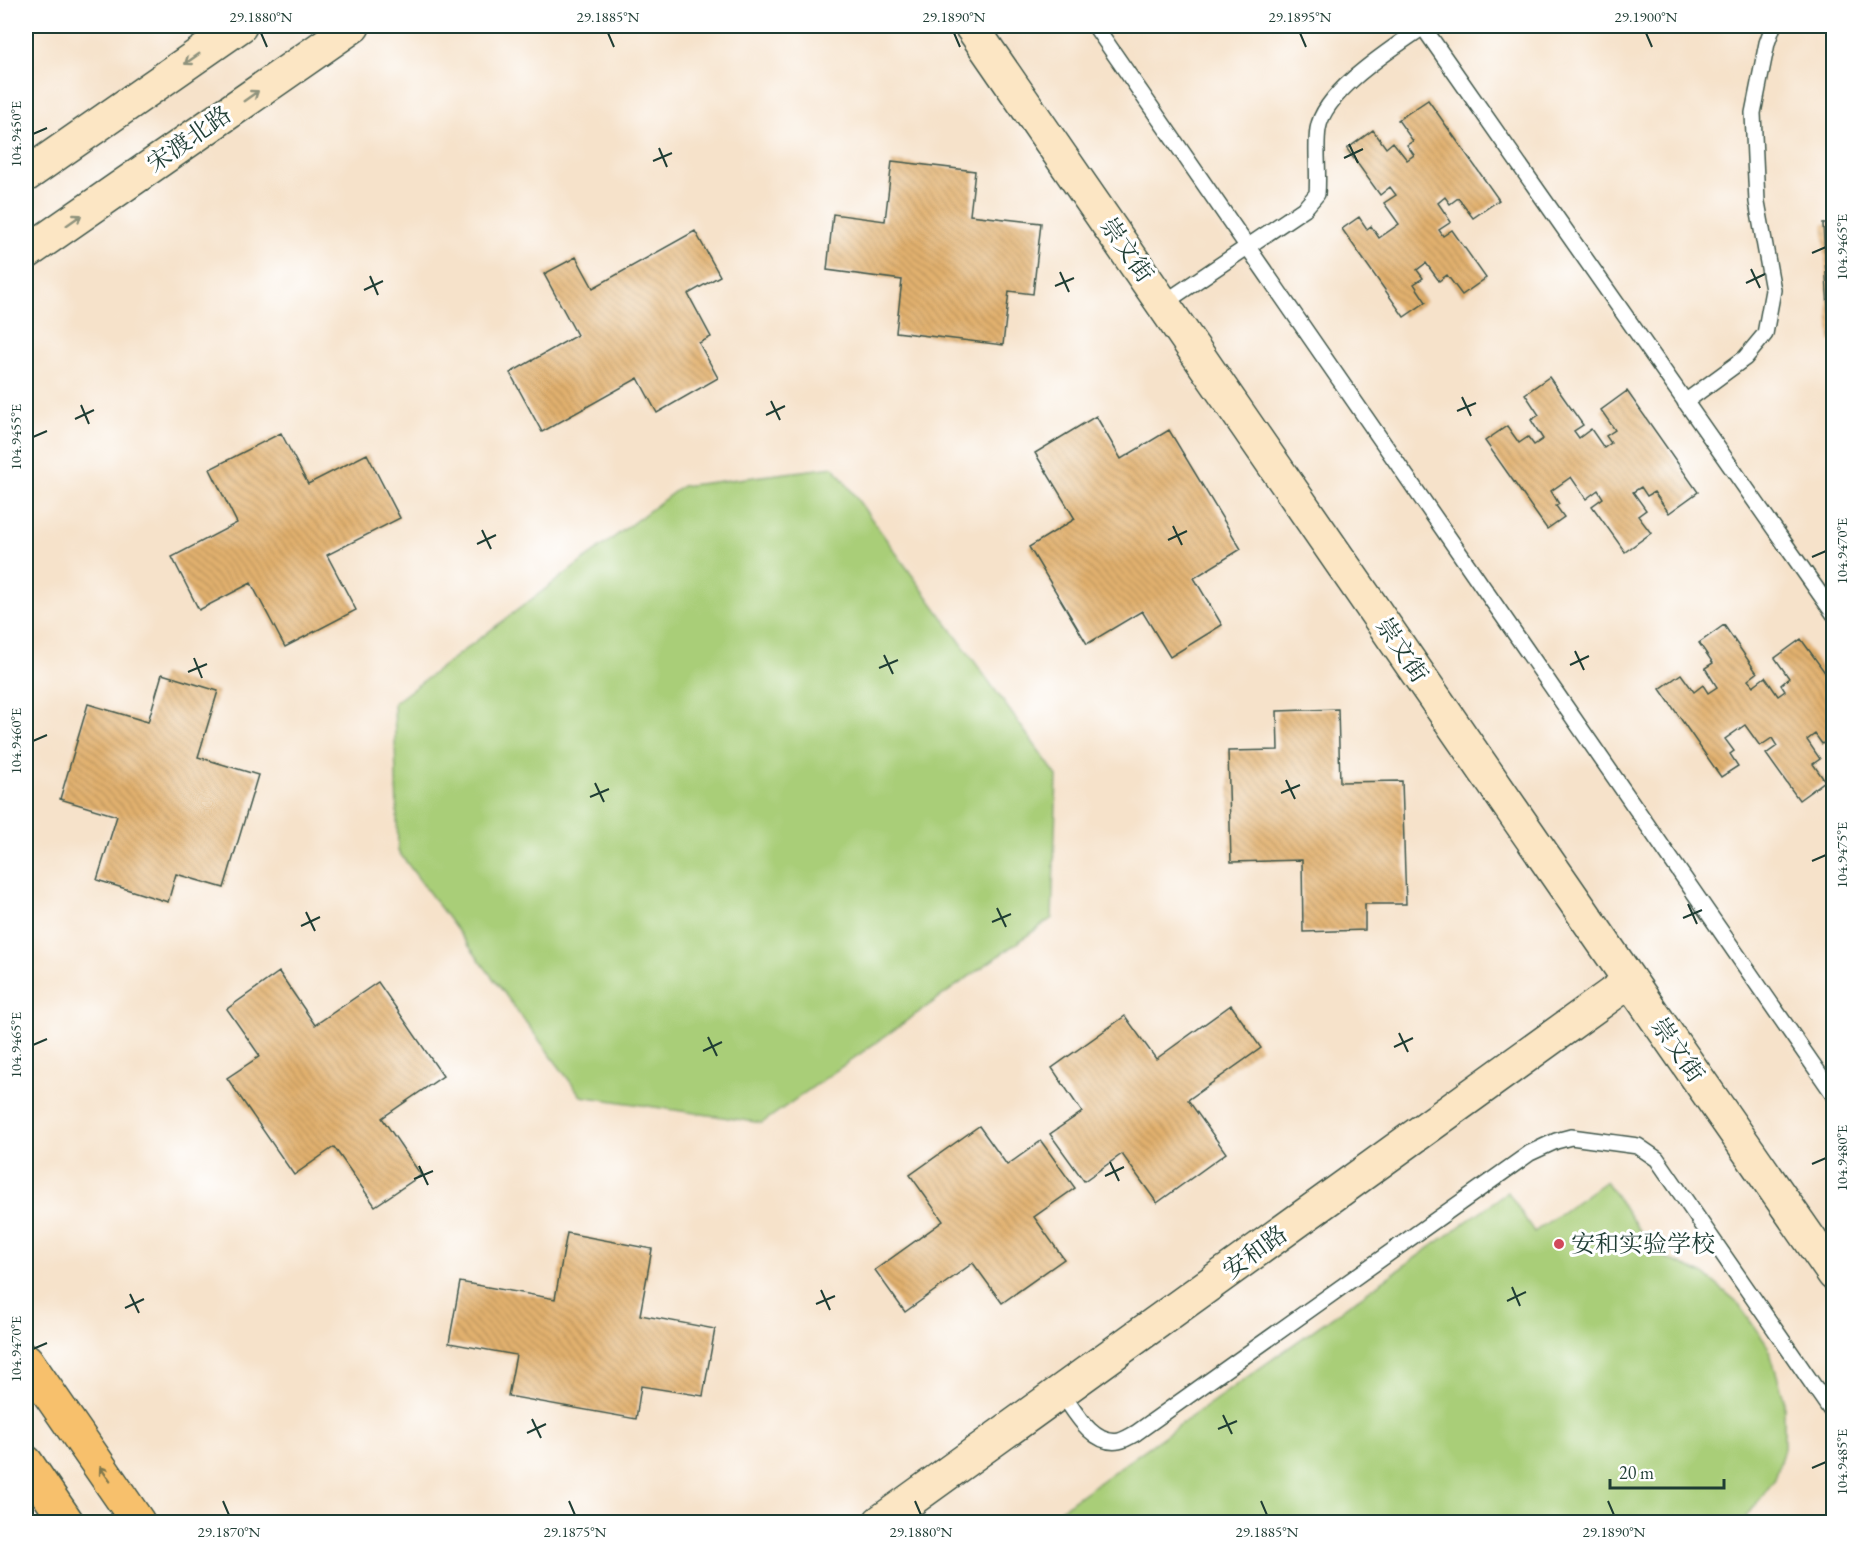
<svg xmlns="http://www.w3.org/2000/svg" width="1859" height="1548" viewBox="0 0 1859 1548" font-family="'EB Garamond','Noto Serif SC',serif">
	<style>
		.grass { fill: #a9ce78; stroke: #648656; stroke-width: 1.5 }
		.building { fill: url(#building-back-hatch) }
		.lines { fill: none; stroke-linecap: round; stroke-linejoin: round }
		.lane-casing { stroke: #3f564a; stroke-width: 18 }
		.secondary-casing { stroke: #3f564a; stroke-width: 36 }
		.primary-casing { stroke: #3f564a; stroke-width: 36 }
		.lane { stroke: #fff; stroke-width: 15 }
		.secondary { stroke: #fce6c4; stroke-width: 33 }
		.primary { stroke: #f7c06c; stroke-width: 33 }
		.oneway { stroke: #8e927c }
		.oneway2 { stroke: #80784d }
		.ticks { fill: none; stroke: #1f3d34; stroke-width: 2 }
		.poi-dot { fill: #d1495b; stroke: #fff; stroke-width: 2 }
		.labels { text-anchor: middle; stroke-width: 6; stroke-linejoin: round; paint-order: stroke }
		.street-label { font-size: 24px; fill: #1f3d34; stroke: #fff }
		.poi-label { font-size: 24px; fill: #1f3d34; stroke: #fff; text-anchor: start }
		.neatline { fill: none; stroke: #1f3d34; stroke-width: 2 }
		.ticks-label { font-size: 15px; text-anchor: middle; fill: #1f3d34 }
	</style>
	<defs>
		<pattern id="building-back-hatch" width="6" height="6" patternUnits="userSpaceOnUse" patternTransform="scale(1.5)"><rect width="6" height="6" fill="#e2b16e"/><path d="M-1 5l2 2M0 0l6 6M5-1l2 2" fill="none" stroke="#b7915b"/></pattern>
	</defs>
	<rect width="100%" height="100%" fill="#fff"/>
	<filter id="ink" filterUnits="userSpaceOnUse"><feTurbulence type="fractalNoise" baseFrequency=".0167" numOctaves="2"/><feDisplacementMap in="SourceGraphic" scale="12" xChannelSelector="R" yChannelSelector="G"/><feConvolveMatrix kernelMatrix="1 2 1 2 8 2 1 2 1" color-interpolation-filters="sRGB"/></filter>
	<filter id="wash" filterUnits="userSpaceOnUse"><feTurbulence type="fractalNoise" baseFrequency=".008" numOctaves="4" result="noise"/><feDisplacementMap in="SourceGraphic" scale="24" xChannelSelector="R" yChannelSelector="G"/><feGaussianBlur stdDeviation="1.35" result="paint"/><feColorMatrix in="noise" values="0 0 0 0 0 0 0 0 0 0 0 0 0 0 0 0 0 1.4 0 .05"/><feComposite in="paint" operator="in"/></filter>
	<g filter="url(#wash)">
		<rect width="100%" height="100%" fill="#f6e2ca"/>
		<!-- grass -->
		<path class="grass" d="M 834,467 L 1057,776 L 1052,918 L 762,1123 L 581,1096 L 398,851 L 394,703 L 682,486 Z
			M 1606,1181 L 1655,1253 L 1705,1275 L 1736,1301 L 1768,1346 L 1784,1398 L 1784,1448 L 1775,1479 L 1743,1522 L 1043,1522 L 1508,1192 L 1534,1232 Z"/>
		<g id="blocks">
			<!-- building -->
			<path class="building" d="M 1428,100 L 1499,200 L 1473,218 L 1458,198 L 1450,204 L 1445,197 L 1438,203 L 1451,222 L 1439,230 L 1443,236 L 1452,230 L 1486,278 L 1462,295 L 1447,275 L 1439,281 L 1426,263 L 1417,270 L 1423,278 L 1414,284 L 1426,302 L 1404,317 L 1342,229 L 1359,217 L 1367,229 L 1371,226 L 1379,238 L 1399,224 L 1384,203 L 1396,195 L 1390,187 L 1380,195 L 1347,149 L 1373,130 L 1386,148 L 1393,142 L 1407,160 L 1414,155 L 1407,145 L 1413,141 L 1398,120 Z
				M 892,161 L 975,171 L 970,215 L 1041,223 L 1033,294 L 1009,291 L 1003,345 L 896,332 L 902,280 L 827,270 L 833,214 L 885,221 Z
				M 1834,223 L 1834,342 L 1830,342 L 1823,224 Z
				M 695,231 L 720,276 L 688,294 L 711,337 L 699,343 L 718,378 L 657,413 L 638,378 L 542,432 L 510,373 L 577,335 L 544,274 L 576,257 L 593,288 Z
				M 1549,377 L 1583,425 L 1574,431 L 1579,438 L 1591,429 L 1604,448 L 1611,443 L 1606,436 L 1615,430 L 1601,410 L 1627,391 L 1698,492 L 1669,513 L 1654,492 L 1647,496 L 1641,487 L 1633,492 L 1646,510 L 1638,516 L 1651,533 L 1625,552 L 1592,506 L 1603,498 L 1598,490 L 1586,499 L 1571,477 L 1551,491 L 1559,504 L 1556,506 L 1564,517 L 1547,529 L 1485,441 L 1507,426 L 1519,443 L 1528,437 L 1534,445 L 1543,439 L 1531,420 L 1539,415 L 1525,394 Z
				M 1096,416 L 1121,459 L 1169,430 L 1241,549 L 1194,578 L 1222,625 L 1170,657 L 1142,611 L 1087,644 L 1029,547 L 1075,519 L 1035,453 Z
				M 281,433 L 308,484 L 367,454 L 400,518 L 327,555 L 356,610 L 285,647 L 251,583 L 199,610 L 172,557 L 237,523 L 210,469 Z
				M 1724,625 L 1757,673 L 1748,680 L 1753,686 L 1765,677 L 1778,696 L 1785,691 L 1781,685 L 1789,678 L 1775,658 L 1801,639 L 1834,685 L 1834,747 L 1828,739 L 1822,744 L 1815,734 L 1807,740 L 1820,759 L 1813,764 L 1825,781 L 1799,800 L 1766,754 L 1777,746 L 1772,738 L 1760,746 L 1745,725 L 1725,739 L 1734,751 L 1730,754 L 1738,766 L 1721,777 L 1660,689 L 1681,674 L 1694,692 L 1703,685 L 1708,693 L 1717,687 L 1705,668 L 1713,663 L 1699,643 Z
				M 162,674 L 218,691 L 198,757 L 258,775 L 224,888 L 176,874 L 168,902 L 97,880 L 117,816 L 60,799 L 88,704 L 148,722 Z
				M 1338,709 L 1340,782 L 1402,781 L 1406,904 L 1365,904 L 1365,930 L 1303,932 L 1302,860 L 1231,862 L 1228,751 L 1278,750 L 1277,711 Z
				M 1834,938 L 1834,951 L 1827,942 Z
				M 279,972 L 315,1025 L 378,982 L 443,1076 L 382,1118 L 421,1175 L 375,1206 L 334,1147 L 294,1175 L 227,1078 L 260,1056 L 227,1009 Z
				M 1231,1005 L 1261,1048 L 1188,1100 L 1226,1153 L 1157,1203 L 1122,1154 L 1084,1181 L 1050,1134 L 1082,1112 L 1052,1068 L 1125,1016 L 1156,1059 Z
				M 979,1126 L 1007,1165 L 1041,1141 L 1075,1188 L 1034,1217 L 1064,1259 L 1002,1303 L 973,1263 L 905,1312 L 875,1270 L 943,1221 L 910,1175 Z
				M 567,1233 L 652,1249 L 640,1315 L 715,1329 L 703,1396 L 641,1386 L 636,1419 L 508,1396 L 516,1355 L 449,1343 L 460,1282 L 555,1299 Z"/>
		</g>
	</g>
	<g filter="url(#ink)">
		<use href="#blocks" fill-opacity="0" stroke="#3f564a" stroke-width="1.5"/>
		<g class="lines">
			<!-- lane casing -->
			<g class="lane-casing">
				<path id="lane" d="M 1095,26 L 1834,1095
					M 1164,303 L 1305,208 L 1317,194 C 1319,172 1315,150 1318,129 C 1324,91 1393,48 1423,27 L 1834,614
					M 1685,402 L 1745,358 L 1765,334 L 1773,290 L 1757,202 L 1753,113 L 1767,43 L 1773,26
					M 1061,1392 C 1074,1410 1092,1446 1119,1441 C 1124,1440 1131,1436 1136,1433 L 1530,1153 L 1556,1141 L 1571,1137 L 1638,1146 L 1657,1159 L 1834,1415"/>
			</g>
			<!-- secondary casing -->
			<g class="secondary-casing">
				<path id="secondary" d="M 971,26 L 1630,981 L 1834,1274
					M 26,175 L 240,26
					M 26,253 L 353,26
					M 880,1522 L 1630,981"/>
			</g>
			<!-- primary casing -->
			<g class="primary-casing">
				<path id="primary" d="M 26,1360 L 138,1522
					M 26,1462 L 67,1522"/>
			</g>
			<!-- lane -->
			<use href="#lane" class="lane"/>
			<!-- secondary -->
			<use href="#secondary" class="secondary"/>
			<!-- primary -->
			<use href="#primary" class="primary"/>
		</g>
		<!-- one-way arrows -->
		<defs><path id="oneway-shaft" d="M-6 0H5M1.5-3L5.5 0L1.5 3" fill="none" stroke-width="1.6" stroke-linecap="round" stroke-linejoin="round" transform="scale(1.5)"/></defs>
		<g class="oneway">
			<use href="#oneway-shaft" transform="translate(192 59) rotate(145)"/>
			<use href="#oneway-shaft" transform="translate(251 96) rotate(-35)"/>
			<use href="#oneway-shaft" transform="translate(74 220) rotate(-35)"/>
		</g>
		<use class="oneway2" href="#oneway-shaft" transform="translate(105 1474) rotate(-125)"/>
	</g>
	<!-- ticks -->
	<path class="ticks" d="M 261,33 L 267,47M 608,33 L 614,47M 954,33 L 960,47M 1300,33 L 1306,47M 1646,33 L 1652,47M 33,134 L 47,128M 1349,144 L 1358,163M 659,148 L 667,167M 1344,158 L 1363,149M 653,161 L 672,153M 1812,253 L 1826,247M 1751,269 L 1760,288M 1060,272 L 1069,292M 370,276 L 378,295M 1746,283 L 1765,274M 1055,286 L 1074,278M 364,290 L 383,281M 1462,397 L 1471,416M 771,401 L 780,420M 81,405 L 89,424M 1457,411 L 1476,403M 766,415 L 785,406M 75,419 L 94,410M 33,437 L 47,431M 1173,526 L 1182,545M 482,530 L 491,549M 1168,540 L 1187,531M 477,544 L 496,535M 1812,557 L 1826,551M 1575,651 L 1584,670M 884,655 L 893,674M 194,658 L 202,678M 1570,665 L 1589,656M 879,668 L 898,660M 188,672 L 207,664M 33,741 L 47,735M 1286,780 L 1295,799M 595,783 L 604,802M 1281,793 L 1300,785M 590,797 L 609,789M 1812,861 L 1826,855M 1688,904 L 1697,924M 997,908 L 1006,927M 306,912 L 315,931M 1683,918 L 1702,910M 992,922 L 1011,914M 301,926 L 320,917M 1399,1033 L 1408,1052M 708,1037 L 717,1056M 33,1045 L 47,1039M 1394,1047 L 1413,1038M 703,1051 L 722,1042M 1110,1162 L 1119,1181M 1812,1164 L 1826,1158M 419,1166 L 428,1185M 1105,1176 L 1124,1167M 414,1179 L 433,1171M 1512,1287 L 1520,1306M 821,1290 L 830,1310M 130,1294 L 139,1313M 1507,1301 L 1526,1292M 816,1304 L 835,1296M 125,1308 L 144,1299M 33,1349 L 47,1343M 1223,1415 L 1232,1434M 532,1419 L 541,1438M 1218,1429 L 1237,1421M 527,1433 L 546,1424M 1812,1468 L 1826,1462M 223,1501 L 229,1515M 569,1501 L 575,1515M 915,1501 L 921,1515M 1261,1501 L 1267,1515M 1608,1501 L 1614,1515"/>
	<!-- markers -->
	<circle class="poi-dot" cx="1559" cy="1244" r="6"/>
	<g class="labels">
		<!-- street labels -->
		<g class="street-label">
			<text transform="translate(189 139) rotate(-35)" y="8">宋渡北路</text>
			<text transform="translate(1127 250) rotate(55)" y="8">崇文街</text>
			<text transform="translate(1402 650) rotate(56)" y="8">崇文街</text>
			<text transform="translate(1678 1050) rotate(55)" y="8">崇文街</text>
			<text transform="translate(1255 1252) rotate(-36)" y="8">安和路</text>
		</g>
		<!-- poi labels -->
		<g class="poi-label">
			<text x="1571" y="1252">安和实验学校</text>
		</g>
	</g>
	<!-- margin -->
	<rect width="1859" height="1548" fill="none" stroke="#fff" stroke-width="66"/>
	<!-- scale -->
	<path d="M1610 1479v9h114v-9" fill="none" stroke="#1f3d34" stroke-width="3"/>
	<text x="1619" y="1479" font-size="18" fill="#1f3d34" stroke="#ffffff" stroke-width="4.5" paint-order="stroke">20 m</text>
	<rect x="33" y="33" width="1793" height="1482" class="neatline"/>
	<g class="ticks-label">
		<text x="261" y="22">29.1880°N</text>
		<text x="608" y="22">29.1885°N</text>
		<text x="954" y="22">29.1890°N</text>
		<text x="1300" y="22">29.1895°N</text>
		<text x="1646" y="22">29.1900°N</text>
		<text transform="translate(16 134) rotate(-90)" y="5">104.9450°E</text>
		<text transform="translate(1842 247) rotate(-90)" y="5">104.9465°E</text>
		<text transform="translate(16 437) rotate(-90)" y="5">104.9455°E</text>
		<text transform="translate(1842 551) rotate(-90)" y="5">104.9470°E</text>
		<text transform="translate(16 741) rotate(-90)" y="5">104.9460°E</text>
		<text transform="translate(1842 855) rotate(-90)" y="5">104.9475°E</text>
		<text transform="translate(16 1045) rotate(-90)" y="5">104.9465°E</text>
		<text transform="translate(1842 1158) rotate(-90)" y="5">104.9480°E</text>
		<text transform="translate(16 1349) rotate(-90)" y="5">104.9470°E</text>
		<text transform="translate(1842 1462) rotate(-90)" y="5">104.9485°E</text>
		<text x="229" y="1537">29.1870°N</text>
		<text x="575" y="1537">29.1875°N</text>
		<text x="921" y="1537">29.1880°N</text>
		<text x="1267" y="1537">29.1885°N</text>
		<text x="1614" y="1537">29.1890°N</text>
	</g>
</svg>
